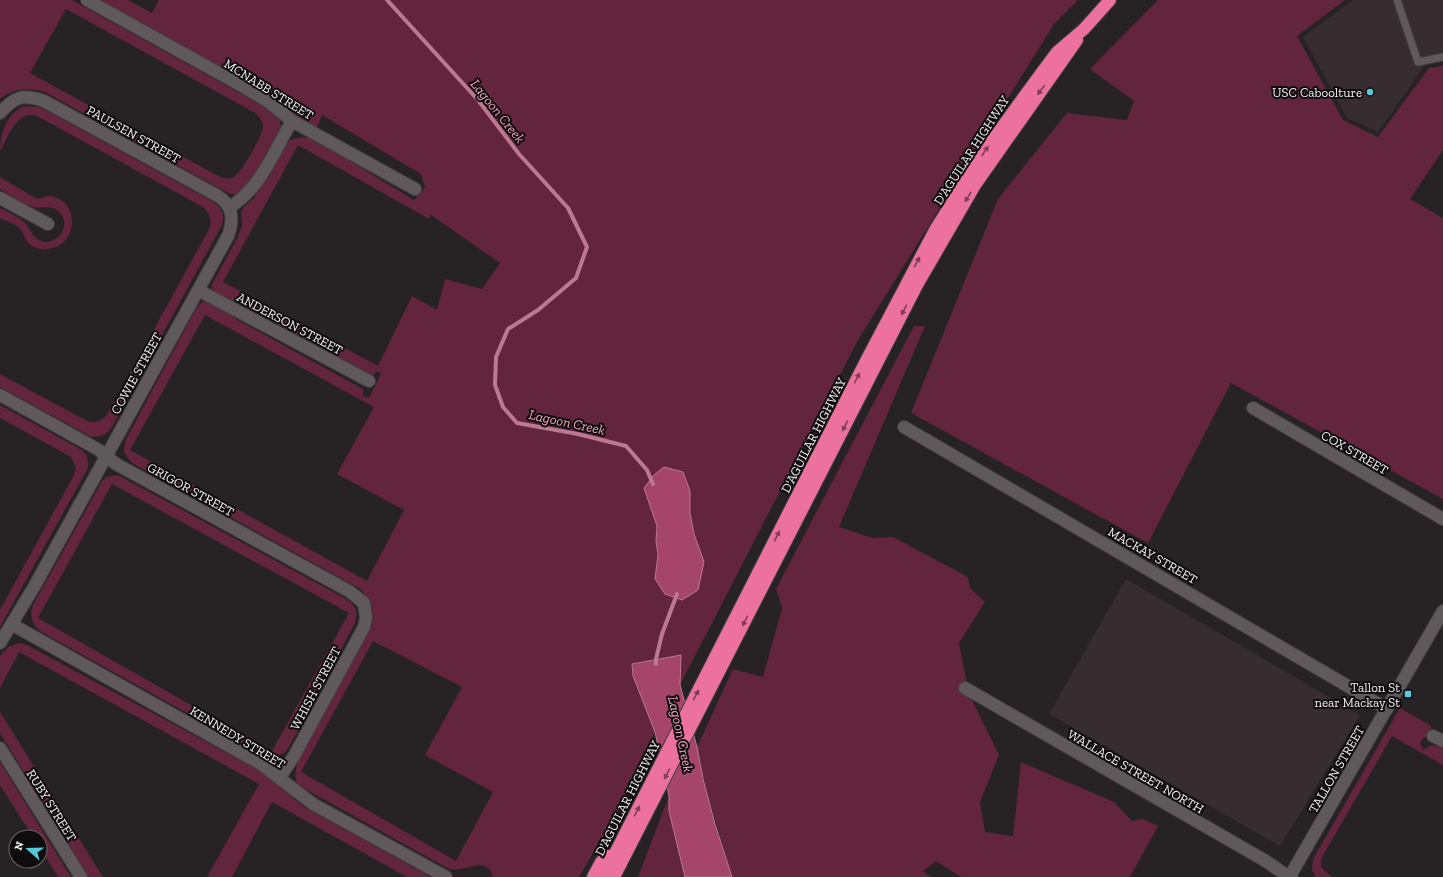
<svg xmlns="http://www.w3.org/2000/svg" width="1443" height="877" viewBox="0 0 1443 877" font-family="'Zilla Slab',serif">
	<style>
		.built { fill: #372d30 }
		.green { fill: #63253d; fill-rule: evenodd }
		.water { fill: #a44569; stroke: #bc7892 }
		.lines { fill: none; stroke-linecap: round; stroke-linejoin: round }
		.stream { stroke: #bc7892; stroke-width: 4 }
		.lane-casing { stroke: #423e3f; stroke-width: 9 }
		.street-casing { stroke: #423e3f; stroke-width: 14 }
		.secondary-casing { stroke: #423e3f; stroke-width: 14 }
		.highway-casing { stroke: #423e3f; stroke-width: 14 }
		.lane { stroke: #5f595b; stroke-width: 7 }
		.street { stroke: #5f595b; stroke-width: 12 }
		.secondary { stroke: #5f595b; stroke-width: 12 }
		.highway { stroke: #ec719e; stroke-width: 12 }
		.oneway { fill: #7d3e56 }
		.poi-dot { fill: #54cadc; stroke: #0e0c0d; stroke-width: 1.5 }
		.labels { text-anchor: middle; stroke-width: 4; stroke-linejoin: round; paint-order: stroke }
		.street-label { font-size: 13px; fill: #f3f0f0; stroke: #0e0c0d }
		.poi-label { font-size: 13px; fill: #f3f0f0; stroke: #0e0c0d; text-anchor: end }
		.water-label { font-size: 14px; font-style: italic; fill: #f4a7bf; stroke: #0e0c0d }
	</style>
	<rect width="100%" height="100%" fill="#272224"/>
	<!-- built -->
	<path class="built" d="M 1353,0 L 1443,0 L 1443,62 L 1425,65 L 1378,132 L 1347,118 L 1303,37 Z
		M 1126,579 L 1360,715 L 1280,846 L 1049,714 Z"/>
	<!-- green -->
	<path class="green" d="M 0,0 L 72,0 L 272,111 L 279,118 L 281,125 L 277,135 L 248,186 L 237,195 L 228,193 L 47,93 C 30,87 15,88 0,99 ZM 66,9 L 255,113 C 259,117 263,120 263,126 C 263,135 242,171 235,176 C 230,180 226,178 220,177 L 30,73 Z
		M 98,0 L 128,0 L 152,13 L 159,0 L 1078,0 L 1054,24 L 858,340 L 680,685 L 680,655 L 632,664 L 633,676 L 655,732 L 625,802 L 608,827 L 579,877 L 493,877 C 486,853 465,874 449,869 L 307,790 L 297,783 L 295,776 L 297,763 L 372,625 C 374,609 371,599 359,588 L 132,463 L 124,453 L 125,441 L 197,307 L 202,302 L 212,301 L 236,319 L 363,389 L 363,396 L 369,398 L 381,374 L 377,371 L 372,376 L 242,305 L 217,296 L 212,290 L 212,284 L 238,237 L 242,226 L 241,212 L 243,208 L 254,198 L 285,144 C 293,137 302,137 312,138 L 414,200 L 425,188 L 421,174 L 322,115 L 316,130 ZM 298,145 L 429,219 L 431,215 L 500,263 L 482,289 L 445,279 L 437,310 L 412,296 L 378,366 L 223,282 ZM 205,315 L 374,407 L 337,474 L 404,510 L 367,581 L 130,450 ZM 690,513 L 694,534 L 704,562 L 655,579 L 658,555 L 656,541 L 657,526 ZM 373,641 L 462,687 L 425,755 L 493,792 L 456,861 L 301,772 Z
		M 1158,0 L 1345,0 L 1297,36 L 1343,120 L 1378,137 L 1429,68 L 1443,66 L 1443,150 L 1410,199 L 1443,218 L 1443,499 L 1231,383 L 1148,543 L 911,413 L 998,199 L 1067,113 L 1127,120 L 1134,101 L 1090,69 Z
		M 25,106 L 38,107 L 44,109 L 215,203 C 222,209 225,216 222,225 L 113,425 C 108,434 102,437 91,437 L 0,387 L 0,374 L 87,421 C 96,423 100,422 107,415 L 209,229 C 212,219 210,214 203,207 L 37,116 C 16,110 9,136 0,151 C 0,134 7,112 25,106 Z
		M 0,177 L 37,199 C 41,198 45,196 49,196 C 78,198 80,241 52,248 C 46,250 39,250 34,247 C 26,243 25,237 21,230 C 18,225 6,221 0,218 L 0,208 C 8,212 17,216 24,222 C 31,228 31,236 39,240 C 58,249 74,223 57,210 C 49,205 40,209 33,207 C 22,204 10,195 0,189 Z
		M 914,326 L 925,326 L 839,527 L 872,538 L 893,537 L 968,577 L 970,588 L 985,602 L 959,643 L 969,694 L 999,755 L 980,802 L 985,832 L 1013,836 L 1021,762 L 1114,802 L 1132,821 L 1143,819 L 1158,826 L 1130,877 L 961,877 L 936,861 L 923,871 L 931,877 L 732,877 L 703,779 L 697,747 L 733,669 L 763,677 L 782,608 L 776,589 Z
		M 0,405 L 82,450 L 87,456 L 88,468 L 0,627 L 0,610 L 74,475 L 76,468 L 71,457 L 0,418 Z
		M 118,475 L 348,600 C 358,608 358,614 354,625 L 289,747 L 284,753 L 271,758 L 264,756 L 38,630 C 32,622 30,617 32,607 L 102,481 L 107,477 ZM 112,484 L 349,613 L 272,751 L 38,618 Z
		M 20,643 L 27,645 L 262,772 L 304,807 L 431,877 L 407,877 L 272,802 L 232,877 L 207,877 L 259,784 L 19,652 L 0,688 L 0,656 L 8,647 Z
		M 1400,708 L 1431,726 L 1430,732 L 1420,742 L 1423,750 L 1432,745 L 1443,748 L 1443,765 L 1392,736 L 1321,859 L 1321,867 L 1332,877 L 1316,877 L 1312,870 L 1313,859 Z
		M 0,712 L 103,877 L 89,877 L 0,733 Z
		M 0,762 L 71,877 L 58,877 L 40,848 L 40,837 L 33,837 L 0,785 Z
		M 669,796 L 669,811 L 685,877 L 638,877 Z"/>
	<!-- water -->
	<path class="water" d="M 664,467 L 683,472 L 690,491 L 690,513 L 694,534 L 704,562 L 698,590 L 682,600 L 665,594 L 655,579 L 658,555 L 656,541 L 657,526 L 644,488 L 654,475 Z
		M 681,655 L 680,685 L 697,747 L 703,779 L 715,824 L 732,877 L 685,877 L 669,811 L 669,796 L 655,732 L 633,676 L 632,664 Z"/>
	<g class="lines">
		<!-- stream -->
		<path class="stream" d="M 387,0 L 478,100 L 519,154 L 568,208 L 587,247 L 576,278 L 538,310 L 508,329 L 496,357 L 495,385 L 503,407 L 517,423 L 578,434 L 626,446 L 647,470 L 653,484
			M 656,664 L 656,659 L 662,634 L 677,594"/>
		<!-- lane casing -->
		<g class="lane-casing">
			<path id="lane" d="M 1397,0 L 1418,62 L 1443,57"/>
		</g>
		<!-- street casing -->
		<g class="street-casing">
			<path id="street" d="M 87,0 L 242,86 L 269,102 L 292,121 L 415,189
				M 0,113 C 15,96 23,94 44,101 L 218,196 C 233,206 234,219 228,236 L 34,587 L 0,643
				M 0,198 L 48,224
				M 230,207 C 261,188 274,151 292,121
				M 198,290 L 369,381
				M 0,395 L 99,450 L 116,464 L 349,591 L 364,603 L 366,618 L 364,627 L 294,756 L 280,777
				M 1253,408 L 1443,519
				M 904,427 L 1387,709
				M 13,625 L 261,764 L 313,804 L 446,877
				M 965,688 L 1264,860 L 1289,877
				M 1433,736 L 1443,741
				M 0,748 L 81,877"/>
		</g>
		<!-- secondary casing -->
		<g class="secondary-casing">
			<path id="secondary" d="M 1292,877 L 1290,876 L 1443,611"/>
		</g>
		<!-- highway casing -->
		<g class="highway-casing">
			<path id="highway" d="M 593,877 L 601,862 L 608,856
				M 603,877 L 866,361 L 935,230 L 984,152 L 1034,83 L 1057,52 L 1084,29 L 1110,0
				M 614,877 L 917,285 L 975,185 L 1077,40"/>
		</g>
		<!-- lane -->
		<use href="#lane" class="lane"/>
		<!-- street -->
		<use href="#street" class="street"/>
		<!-- secondary -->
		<use href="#secondary" class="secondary"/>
		<!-- highway -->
		<use href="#highway" class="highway"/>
	</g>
	<!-- one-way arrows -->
	<defs><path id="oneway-solid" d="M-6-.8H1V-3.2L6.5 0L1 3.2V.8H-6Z"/></defs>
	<g class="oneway">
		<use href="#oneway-solid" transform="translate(1041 90) rotate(127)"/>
		<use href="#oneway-solid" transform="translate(985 151) rotate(-56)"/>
		<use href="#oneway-solid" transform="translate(968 197) rotate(121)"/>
		<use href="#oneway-solid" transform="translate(917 262) rotate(-61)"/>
		<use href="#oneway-solid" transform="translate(904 310) rotate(117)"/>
		<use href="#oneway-solid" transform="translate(857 378) rotate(-63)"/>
		<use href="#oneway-solid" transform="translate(845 426) rotate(117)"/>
		<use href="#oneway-solid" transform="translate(777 536) rotate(-63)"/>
		<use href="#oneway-solid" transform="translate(745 621) rotate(117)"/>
		<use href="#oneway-solid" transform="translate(696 695) rotate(-63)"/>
		<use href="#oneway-solid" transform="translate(667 774) rotate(117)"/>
		<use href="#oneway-solid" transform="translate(637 811) rotate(-63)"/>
	</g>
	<!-- markers -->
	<g class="poi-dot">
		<circle cx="1370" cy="92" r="4"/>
		<rect x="1404" y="690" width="8" height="8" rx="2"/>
	</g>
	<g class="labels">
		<!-- street labels -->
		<g class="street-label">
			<text transform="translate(269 89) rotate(32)" y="5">MCNABB STREET</text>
			<text transform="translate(134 134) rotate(29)" y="5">PAULSEN STREET</text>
			<text transform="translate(971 150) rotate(-57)" y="5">D'AGUILAR HIGHWAY</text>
			<text transform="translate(290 323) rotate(28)" y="5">ANDERSON STREET</text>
			<text transform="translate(136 373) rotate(-61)" y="5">COWIE STREET</text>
			<text transform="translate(813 435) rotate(-63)" y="5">D'AGUILAR HIGHWAY</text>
			<text transform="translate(1355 452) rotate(30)" y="5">COX STREET</text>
			<text transform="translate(191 489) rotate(29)" y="5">GRIGOR STREET</text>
			<text transform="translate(1153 555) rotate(30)" y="5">MACKAY STREET</text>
			<text transform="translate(315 688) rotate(-62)" y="5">WHISH STREET</text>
			<text transform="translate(238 737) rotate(31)" y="5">KENNEDY STREET</text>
			<text transform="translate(1336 769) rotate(-60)" y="5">TALLON STREET</text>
			<text transform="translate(1136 771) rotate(30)" y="5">WALLACE STREET NORTH</text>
			<text transform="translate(627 798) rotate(-63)" y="5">D'AGUILAR HIGHWAY</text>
			<text transform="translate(52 805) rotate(58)" y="5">RUBY STREET</text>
		</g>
		<!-- poi labels -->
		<g class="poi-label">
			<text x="1362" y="97">USC Caboolture</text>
			<text x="1400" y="692">Tallon St<tspan x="1400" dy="15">near Mackay St</tspan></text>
		</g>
		<!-- water labels -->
		<g class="water-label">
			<text transform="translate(498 111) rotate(51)" y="5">Lagoon Creek</text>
			<text transform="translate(567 422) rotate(12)" y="5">Lagoon Creek</text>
			<text transform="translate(681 734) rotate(78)" y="5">Lagoon Creek</text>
		</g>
	</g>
	<!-- north arrow -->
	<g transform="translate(28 849) rotate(290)"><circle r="19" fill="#0e0c0d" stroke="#6a6768"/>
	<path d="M0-3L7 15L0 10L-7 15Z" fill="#54cadc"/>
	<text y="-6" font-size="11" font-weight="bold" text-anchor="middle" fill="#f3f0f0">N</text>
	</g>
</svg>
